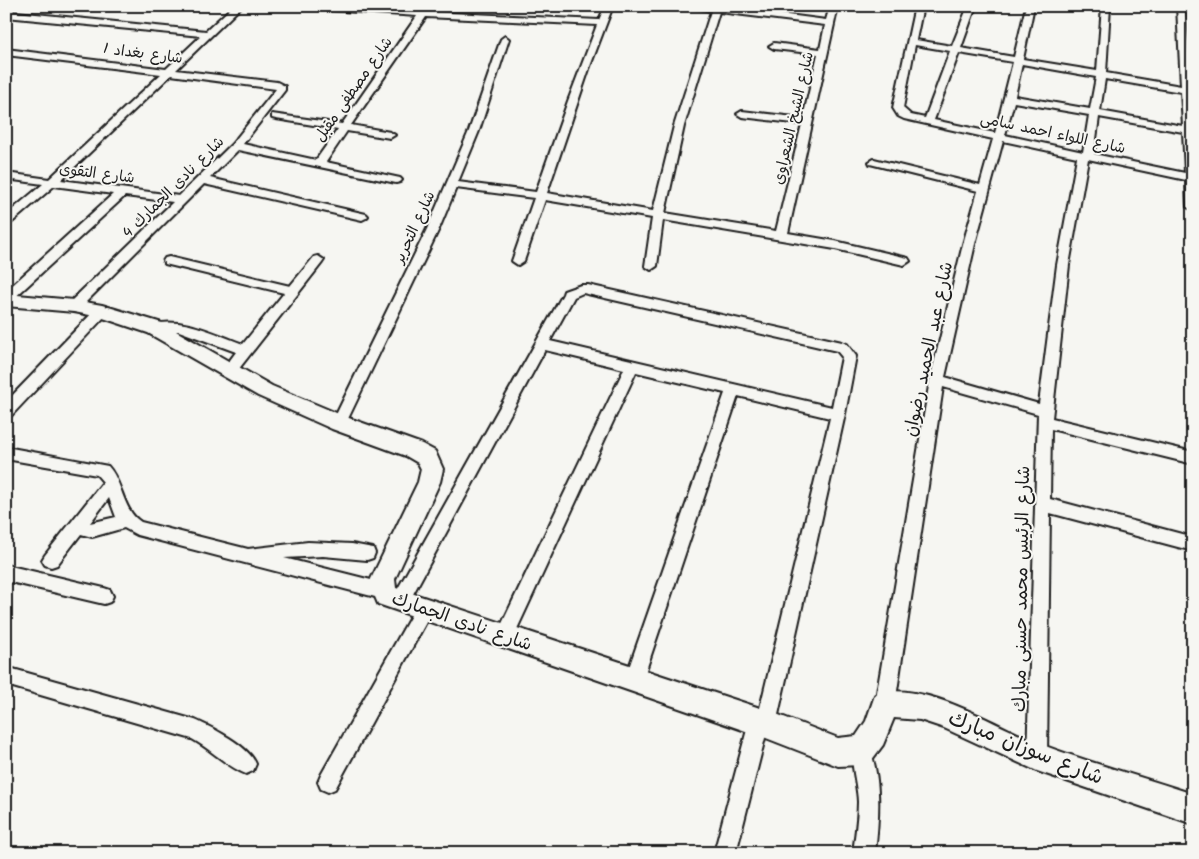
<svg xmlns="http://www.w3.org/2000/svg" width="1199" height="859" viewBox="0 0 1199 859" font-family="Kalam,'Playpen Sans Arabic',sans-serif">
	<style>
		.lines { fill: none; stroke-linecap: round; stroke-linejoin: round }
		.street-casing { stroke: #1c1c1c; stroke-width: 4 }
		.secondary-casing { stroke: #1c1c1c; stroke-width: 4 }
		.street { fill: #f6f6f2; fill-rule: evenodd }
		.secondary { fill: #f6f6f2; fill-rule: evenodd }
		.labels { text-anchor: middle; stroke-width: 4; stroke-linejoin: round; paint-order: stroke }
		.far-street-label { font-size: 15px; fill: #1c1c1c; stroke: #f6f6f2 }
		.street-label { font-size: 18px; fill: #1c1c1c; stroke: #f6f6f2 }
		.near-street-label { font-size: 21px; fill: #1c1c1c; stroke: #f6f6f2 }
	</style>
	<rect width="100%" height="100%" fill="#f6f6f2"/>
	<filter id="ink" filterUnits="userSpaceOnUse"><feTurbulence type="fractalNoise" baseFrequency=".02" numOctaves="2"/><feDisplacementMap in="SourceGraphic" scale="10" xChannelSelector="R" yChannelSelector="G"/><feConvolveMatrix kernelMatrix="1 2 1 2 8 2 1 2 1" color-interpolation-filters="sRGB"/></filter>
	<g filter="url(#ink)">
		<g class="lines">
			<!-- street casing -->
			<g class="street-casing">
				<path id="street" d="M 233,6 L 242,6 L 176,70 L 277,82 L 285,86 L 285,90 L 243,144 L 316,160 L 338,129 L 276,119 L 272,118 L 272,114 L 342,124 L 417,16 L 315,9 L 311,6 L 353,6 L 421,11 L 424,6 L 432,6 L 429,12 L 599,20 L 605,6 L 613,6 L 589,69 L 547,193 L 653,211 L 674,126 L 711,11 L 686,6 L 721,6 L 826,20 L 830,6 L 838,6 L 788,233 L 835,241 L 908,258 L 910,261 L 904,265 L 835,249 L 663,220 L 657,266 L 651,270 L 645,266 L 652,218 L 545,200 L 524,261 L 518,265 L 512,261 L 534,198 L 456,188 L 439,229 L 346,423 L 344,427 L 339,429 L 334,427 L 332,423 L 427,229 L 469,131 L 501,39 L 505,36 L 509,39 L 479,131 L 458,182 L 536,192 L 568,101 L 597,25 L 426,17 L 351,125 L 390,132 L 395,135 L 390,138 L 347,131 L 326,162 L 400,178 L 402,180 L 400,182 L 396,183 L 238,150 L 210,178 L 366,214 L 368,216 L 366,218 L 362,220 L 204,184 L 79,309 L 69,309 L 67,306 L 69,303 L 173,202 L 125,196 L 11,301 L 6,302 L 6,291 L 113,194 L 54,186 L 10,224 L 6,224 L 6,215 L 43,184 L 6,179 L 6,173 L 49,179 L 161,74 L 6,55 L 6,49 L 166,69 L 201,36 L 6,17 L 6,11 L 206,31 ZM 719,12 L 825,25 L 820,49 L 774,43 L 769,46 L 774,49 L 818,54 L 803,118 L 742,111 L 737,114 L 742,117 L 802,124 L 776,231 L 665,213 L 684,126 ZM 171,75 L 276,89 L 232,144 L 179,196 L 61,180 Z
					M 915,6 L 923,6 L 916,40 L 952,46 L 968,6 L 976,6 L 961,48 L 1014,57 L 1026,6 L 1034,6 L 1023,59 L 1097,71 L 1102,6 L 1110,6 L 1106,73 L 1181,86 L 1177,6 L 1185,6 L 1192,90 L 1193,210 L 1187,207 L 1186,180 L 1088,159 L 1069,265 L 1052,418 L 1193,452 L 1193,464 L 1051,429 L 1050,499 L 1193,537 L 1193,551 L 1050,513 L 1047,757 L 1044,764 L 1037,767 L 1030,764 L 1027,757 L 1038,414 L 943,387 L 895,704 L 892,711 L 885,713 L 878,711 L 875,704 L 930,380 L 963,244 L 978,191 L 870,164 L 869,162 L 874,159 L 980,185 L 993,139 L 904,119 L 898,116 L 893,108 ZM 915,45 L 950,51 L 925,118 L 911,115 L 903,108 ZM 959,53 L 1013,62 L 995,133 L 934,120 ZM 1022,64 L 1096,77 L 1090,109 L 1015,96 ZM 1105,79 L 1181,92 L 1183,126 L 1100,111 ZM 1014,102 L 1089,115 L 1083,152 L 1005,135 ZM 1099,117 L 1183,132 L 1185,173 L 1094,154 ZM 1003,141 L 1077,157 L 1057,265 L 1039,404 L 945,377 L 975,244 Z
					M 318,256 L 324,260 L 322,263 L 234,375 L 224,375 L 222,371 L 236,352 L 179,331 L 150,331 L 148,328 L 150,325 C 182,316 213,333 243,344 L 284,293 L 165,264 L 163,261 L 165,258 L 169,257 L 290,286 L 314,257 Z
					M 581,285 L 588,285 L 842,342 L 847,344 L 856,356 L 845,414 L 776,724 L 773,731 L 766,734 L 736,853 L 714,853 L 749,722 L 752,715 L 759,712 L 830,418 L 738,396 L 641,685 L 634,688 L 627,685 L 625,679 L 725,393 L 636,372 L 511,642 L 505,644 L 499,642 L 496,636 L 624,369 L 545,350 L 406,607 L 400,609 L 394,607 L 391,601 L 563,294 L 564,291 ZM 583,293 L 837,351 L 842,357 L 832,407 L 550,341 L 574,297 Z
					M 102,307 L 107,308 L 109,311 L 107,314 L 11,416 L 6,417 L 6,402 L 97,308 Z
					M 6,447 L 108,466 C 123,482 122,510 141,522 L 248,549 L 308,542 L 352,544 L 373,548 L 375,553 L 373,558 L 367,560 L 323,556 L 284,558 L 383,583 L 389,585 L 392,591 L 389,597 L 383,599 L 137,535 L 124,528 L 92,537 L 81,534 L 57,565 L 51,567 L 45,565 L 42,560 L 45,555 L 103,482 L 97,475 L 6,459 ZM 109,498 L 116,517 L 90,523 Z
					M 6,565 L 104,588 L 110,590 L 113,596 L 110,602 L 104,604 L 6,581 Z
					M 424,601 L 430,603 L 433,609 L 430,615 L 335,789 L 328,792 L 321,789 L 318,782 L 321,775 L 418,603 Z
					M 6,667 L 195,720 C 213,728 249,746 256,764 L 253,771 L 246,774 C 226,766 211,749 192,739 L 6,685 Z
					M 861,741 L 868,744 C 882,778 879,817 875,853 L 853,853 C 855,836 858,819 858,802 C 858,786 848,757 854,744 Z"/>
			</g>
			<!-- secondary casing -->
			<g class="secondary-casing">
				<path id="secondary" d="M 6,294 L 74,300 L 102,305 L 162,323 L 272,386 L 346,417 L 422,444 L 435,451 L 443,469 L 440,482 L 395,579 L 396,588 L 766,710 L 838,738 L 856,736 L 866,721 L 875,695 C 919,677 998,727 1040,744 C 1090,763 1142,777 1193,794 L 1193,824 L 1037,771 L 944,728 L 920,720 L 894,718 L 883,745 L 871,761 L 861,765 L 838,766 L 766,738 L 378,604 L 370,585 L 371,579 L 418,482 L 421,469 L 418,463 L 406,456 L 332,429 L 258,396 L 148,333 L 100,317 L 74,312 L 6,306 Z"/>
			</g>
			<!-- street -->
			<use href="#street" class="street"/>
			<!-- secondary -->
			<use href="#secondary" class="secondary"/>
		</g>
	</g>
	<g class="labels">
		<!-- far-street labels -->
		<g class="far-street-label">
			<text transform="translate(143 53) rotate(7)" y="5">شارع بغداد 1</text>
			<text transform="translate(353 89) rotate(-55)" y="5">شارع مصطفى مقبل</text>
			<text transform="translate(793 118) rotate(-77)" y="5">شارع الشيخ الشعراوى</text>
			<text transform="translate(1053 133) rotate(12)" y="5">شارع اللواء احمد سامى</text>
			<text transform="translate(97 173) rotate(7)" y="5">شارع التقوى</text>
			<text transform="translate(173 187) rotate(-45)" y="5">شارع نادى الجمارك 4</text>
			<text transform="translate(414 227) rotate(-65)" y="5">شارع التحرير</text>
		</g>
		<!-- street labels -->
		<g class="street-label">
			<text transform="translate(928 349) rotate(-78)" y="6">شارع عبد الحميد رضوان</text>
			<text transform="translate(1021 589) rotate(-89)" y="6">شارع الرئيس محمد حسنى مبارك</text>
			<text transform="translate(462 621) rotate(19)" y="6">شارع نادى الجمارك</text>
		</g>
		<!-- near-street labels -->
		<g class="near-street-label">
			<text transform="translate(1026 747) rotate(22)" y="7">شارع سوزان مبارك</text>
		</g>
	</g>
	<!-- margin -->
	<rect width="1199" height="859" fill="none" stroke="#f6f6f2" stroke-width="25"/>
	<rect x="12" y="12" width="1174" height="834" fill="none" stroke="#1c1c1c" stroke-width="2" filter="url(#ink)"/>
</svg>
